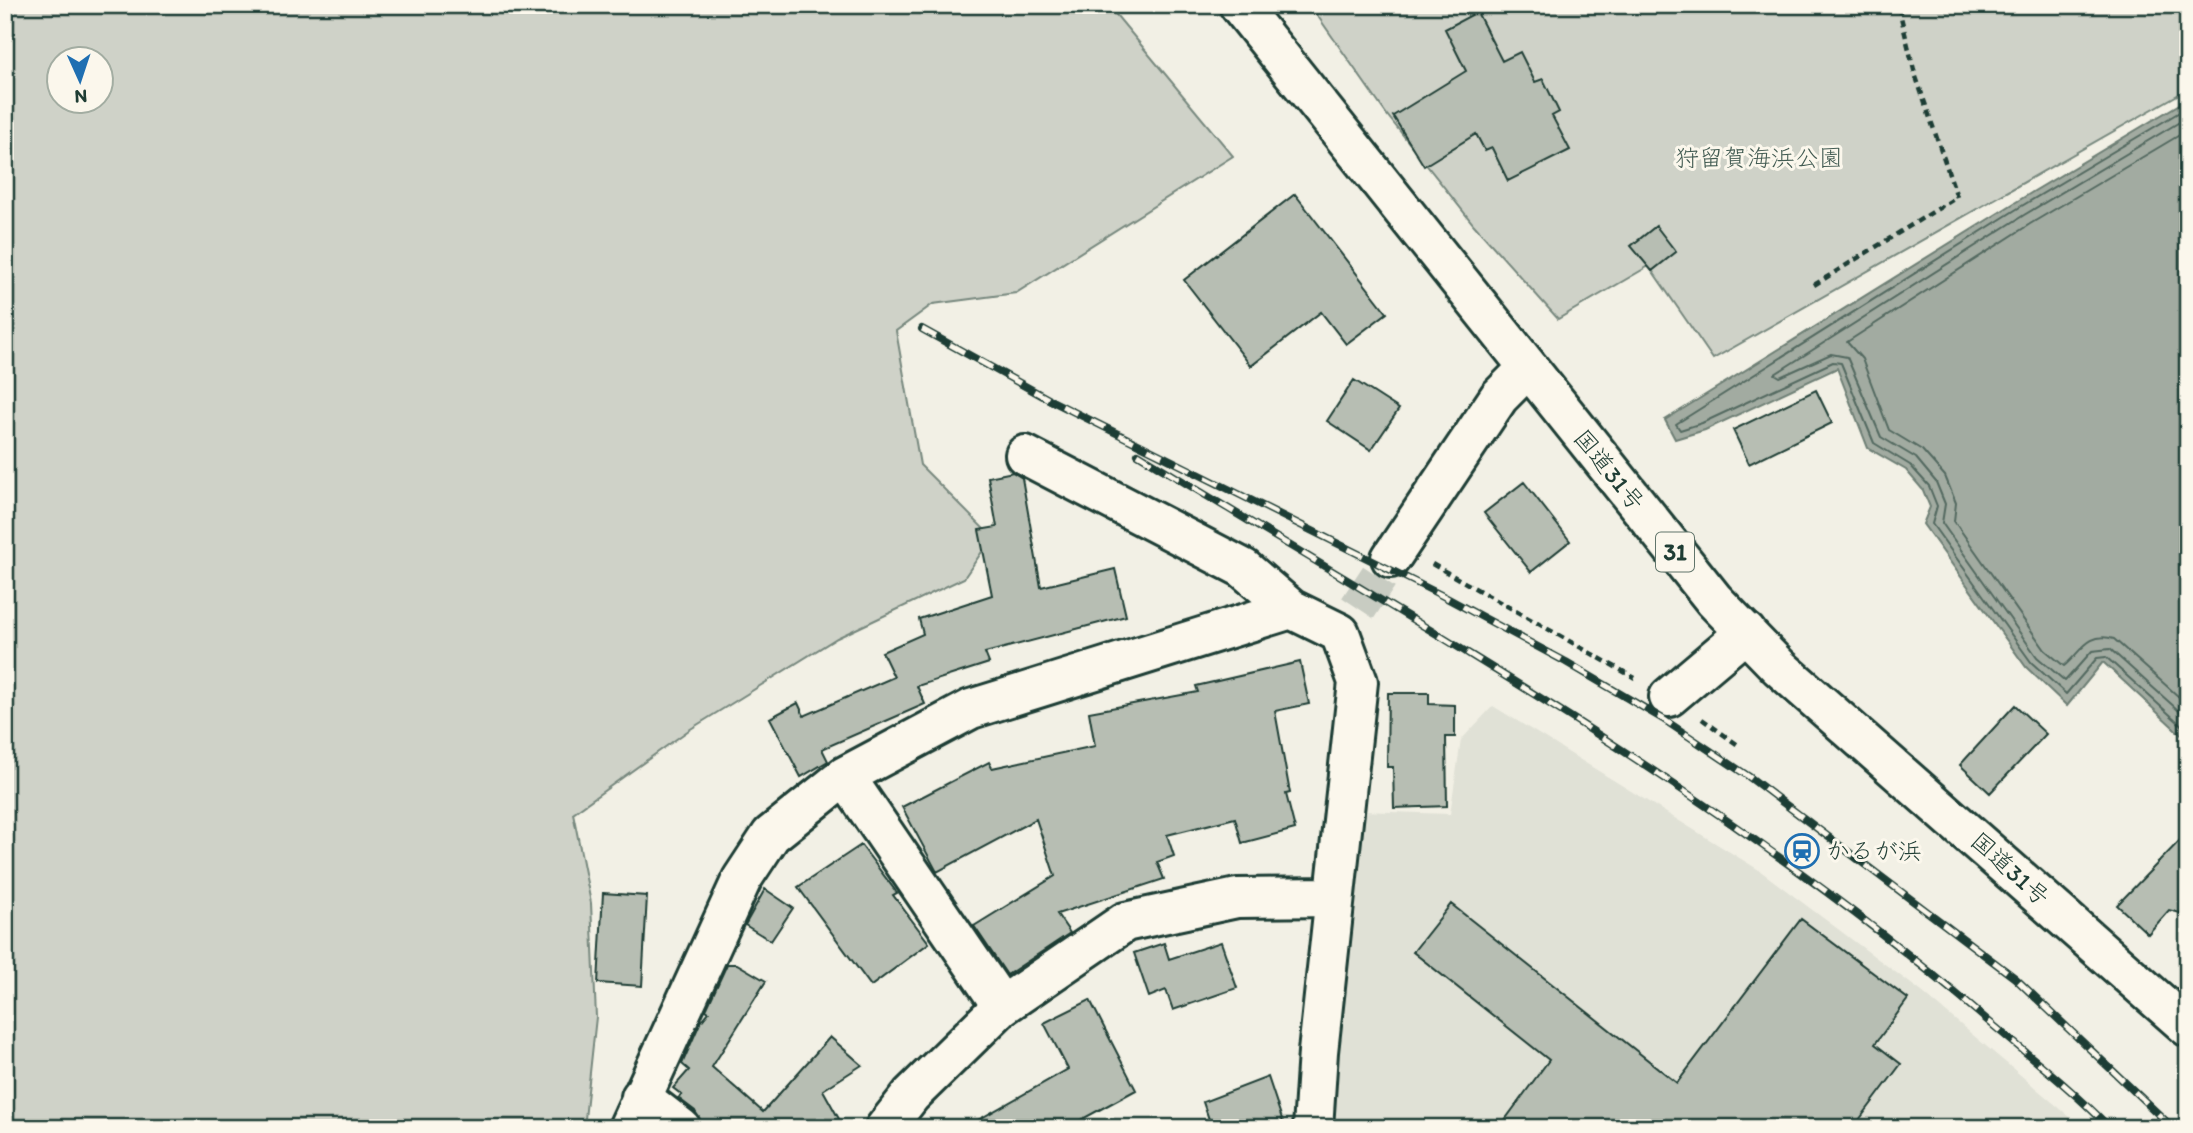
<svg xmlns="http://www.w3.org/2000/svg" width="2193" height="1133" viewBox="0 0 2193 1133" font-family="Itim,'Klee One',sans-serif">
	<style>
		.built { fill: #e0e1d6 }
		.green { fill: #cfd2c8; stroke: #77887e; stroke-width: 2; fill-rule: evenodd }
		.water { fill: #a2aba1; stroke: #6e7f75; stroke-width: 2 }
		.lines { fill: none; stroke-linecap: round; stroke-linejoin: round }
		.shore { stroke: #536960; stroke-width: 2 }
		.building { fill: #b7beb3; stroke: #1f3d34; stroke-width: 2 }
		.minor-tunnel { stroke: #c8ccc2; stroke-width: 38; stroke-dasharray: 38 19; stroke-linecap: butt }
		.minor-casing { stroke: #1f3d34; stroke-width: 44 }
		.highway-casing { stroke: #1f3d34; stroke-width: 44 }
		.path { stroke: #1f3d34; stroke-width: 4.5; stroke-dasharray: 7 5; stroke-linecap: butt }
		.minor { stroke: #fbf7ec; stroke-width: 38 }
		.highway { stroke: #fbf7ec; stroke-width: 38 }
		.rail-casing { stroke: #1f3d34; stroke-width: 8 }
		.rail { stroke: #fbf7ec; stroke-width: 5; stroke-dasharray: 16; stroke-linecap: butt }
		.labels { text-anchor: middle; stroke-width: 6; stroke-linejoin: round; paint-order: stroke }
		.shield { fill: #fbf7ec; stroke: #61756b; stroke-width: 2 }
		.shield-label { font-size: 23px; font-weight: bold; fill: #1f3d34 }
		.park-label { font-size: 24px; fill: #425b52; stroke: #fbf7ec }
		.street-label { font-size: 24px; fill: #1f3d34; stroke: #fbf7ec }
		.poi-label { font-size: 24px; fill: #1f3d34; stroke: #fbf7ec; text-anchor: start }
	</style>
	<rect width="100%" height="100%" fill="#f2f0e5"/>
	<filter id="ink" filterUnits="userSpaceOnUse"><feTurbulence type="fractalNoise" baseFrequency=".0143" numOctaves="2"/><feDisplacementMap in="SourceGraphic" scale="14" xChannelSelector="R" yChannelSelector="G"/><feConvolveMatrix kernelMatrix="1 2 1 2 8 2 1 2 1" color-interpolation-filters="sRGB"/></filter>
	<g filter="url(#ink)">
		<!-- built -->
		<path class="built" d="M 1493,706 L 1759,870 L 1922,992 L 2083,1128 L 1333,1128 L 1361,811 L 1450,814 L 1461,740 Z"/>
		<!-- green -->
		<path class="green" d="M 5,5 L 1108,5 L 1233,156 L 1016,293 L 933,304 L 896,331 L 920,465 L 992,537 L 964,578 L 837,638 L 689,730 L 573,813 L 591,903 L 596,1017 L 584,1128 L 5,1128 ZM 60,60 L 102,60 L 102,102 L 60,102 Z
			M 1310,5 L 2188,5 L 2188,89 L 1713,359 L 1649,266 L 1558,319 L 1474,225 L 1387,115 Z"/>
		<!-- water -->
		<path class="water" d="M 2188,99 L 2188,741 L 2103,662 L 2067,706 L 2026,667 L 1923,524 L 1930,507 L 1923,490 L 1906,470 L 1868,448 L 1837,368 L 1705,430 L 1675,439 L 1665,420 L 2016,202 Z"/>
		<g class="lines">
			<!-- shore -->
			<path class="shore" d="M 2188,107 L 2020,207 L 1676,424 L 1680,430 L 1702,423 L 1833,362 L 1841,363 L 1874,443 L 1910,465 L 1929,486 L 1937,506 L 1932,524 L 2031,662 L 2066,694 L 2097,658 L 2106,657 L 2188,731
				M 2188,117 L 2024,215 L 1775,374 L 1780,377 L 1831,354 L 1847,357 L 1881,437 L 1916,458 L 1936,482 L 1945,504 L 1942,523 L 2037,657 L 2065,681 L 2092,651 L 2110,649 L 2188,719
				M 2188,130 L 2030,224 L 1847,342 L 1862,359 L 1889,430 L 1922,450 L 1945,476 L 1956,503 L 1954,521 L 2045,650 L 2064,666 C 2081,652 2088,631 2114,639 L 2188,705"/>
		</g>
		<!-- building -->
		<path class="building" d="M 1477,12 L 1502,61 L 1520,52 L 1535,82 L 1543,79 L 1559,112 L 1552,116 L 1570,150 L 1508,181 L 1492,148 L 1485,151 L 1476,134 L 1424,166 L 1393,116 L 1466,71 L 1445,29 Z
			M 1295,194 L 1387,313 L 1346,344 L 1321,312 L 1251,366 L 1184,280 Z
			M 1656,226 L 1676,252 L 1652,271 L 1631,246 Z
			M 1354,380 L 1399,409 L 1371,450 L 1327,421 Z
			M 1816,390 L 1832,423 L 1749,464 L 1733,430 Z
			M 1013,472 L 1022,478 L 1041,587 L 1115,569 L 1126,616 L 985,653 L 989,663 L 917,686 L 925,704 L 822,749 L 828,761 L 801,777 L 770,718 L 798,703 L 804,716 L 894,677 L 882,652 L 923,634 L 919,619 L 992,595 L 979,530 L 997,527 L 988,477 Z
			M 1524,482 L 1570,541 L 1531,572 L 1484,513 Z
			M 1300,662 L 1309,704 L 1275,711 L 1290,793 L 1286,794 L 1295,829 L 1242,843 L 1235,818 L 1167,835 L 1174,856 L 1157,862 L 1164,879 L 1057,914 L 1070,933 L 1007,975 L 974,926 L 1055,876 L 1036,819 L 937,872 L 902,807 L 989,762 L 992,768 L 1095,746 L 1089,712 L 1198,692 L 1196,686 Z
			M 1388,693 L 1429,693 L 1429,704 L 1455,705 L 1455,737 L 1446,737 L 1447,806 L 1394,808 L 1393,767 L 1387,767 Z
			M 2015,705 L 2046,734 L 1990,793 L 1960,765 Z
			M 2188,832 L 2188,915 L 2169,910 L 2148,934 L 2117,905 Z
			M 861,845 L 897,893 L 893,895 L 929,943 L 871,986 L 798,887 Z
			M 765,889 L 793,908 L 771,941 L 745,925 Z
			M 603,893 L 647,896 L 642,986 L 598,983 Z
			M 1451,904 L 1677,1083 L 1801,919 L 1908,999 L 1875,1044 L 1901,1064 L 1853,1128 L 1499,1128 L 1549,1060 L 1413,952 Z
			M 1221,942 L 1237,988 L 1173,1010 L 1166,990 L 1149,997 L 1134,953 L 1164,943 L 1169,959 Z
			M 727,964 L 737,964 L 766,981 L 712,1067 L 763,1112 L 830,1037 L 862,1065 L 823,1090 L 844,1128 L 702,1128 L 695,1111 L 678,1098 L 682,1095 L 673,1088 L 689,1070 L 682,1064 L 700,1023 L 709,1012 L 706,1010 Z
			M 1090,1000 L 1136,1090 L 1066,1128 L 964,1128 L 1068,1069 L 1044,1023 Z
			M 1268,1077 L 1285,1128 L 1212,1128 L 1203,1102 Z"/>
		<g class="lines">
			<!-- minor-tunnel -->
			<path class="minor-tunnel" d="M 1358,608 L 1391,558"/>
			<!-- minor casing -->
			<g class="minor-casing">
				<path id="minor" d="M 1025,455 L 1243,568 L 1291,609
					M 1391,558 L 1499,397 L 1527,369
					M 1669,697 L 1746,632
					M 845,776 L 1002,1006
					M 641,1097 L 681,1128
					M 628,1128 L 742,879 L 771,835 L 845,776 L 971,709 L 1291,609 L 1340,633 L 1358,682 L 1318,1052 L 1313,1128
					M 885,1128 L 911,1095 L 1002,1006 L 1125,922 L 1237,898 L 1334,897"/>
			</g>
			<!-- highway casing -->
			<g class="highway-casing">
				<path id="highway" d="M 1239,5 L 1714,600 L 1779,667 L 2188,1027"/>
			</g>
			<!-- path -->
			<path class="path" d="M 1814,285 L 1957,197 L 1915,74 L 1898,5
				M 1432,564 L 1635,678
				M 1702,719 L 1738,745"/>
			<!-- minor -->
			<use href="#minor" class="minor"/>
			<!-- highway -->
			<use href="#highway" class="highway"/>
			<!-- rail casing -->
			<g class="rail-casing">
				<path id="rail" d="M 922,329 L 1052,401 L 1443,596 L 1566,662 L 1663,719 L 1748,776 L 2015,978 L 2173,1128
					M 1138,454 C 1428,631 1721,792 1980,1014 C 2023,1051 2070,1087 2110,1128"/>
			</g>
			<!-- rail -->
			<use href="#rail" class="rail"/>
		</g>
	</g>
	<!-- icons -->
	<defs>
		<g id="station-ring" transform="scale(1.75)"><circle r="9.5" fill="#fbf7ec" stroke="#1f6fb2" stroke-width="1.5"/><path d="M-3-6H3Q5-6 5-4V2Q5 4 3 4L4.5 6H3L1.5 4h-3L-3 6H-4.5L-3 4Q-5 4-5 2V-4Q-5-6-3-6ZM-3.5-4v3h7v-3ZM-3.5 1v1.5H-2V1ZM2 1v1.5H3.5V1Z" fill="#1f6fb2"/></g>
	</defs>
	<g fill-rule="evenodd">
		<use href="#station-ring" x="1802" y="851"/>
	</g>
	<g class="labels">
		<!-- shield labels -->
		<rect class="shield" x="1656" y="532.5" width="38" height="39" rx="5"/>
		<g class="shield-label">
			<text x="1675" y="560">31</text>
		</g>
		<!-- park labels -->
		<g class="park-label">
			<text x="1759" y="166">狩留賀海浜公園</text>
		</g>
		<!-- street labels -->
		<g class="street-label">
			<text transform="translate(1609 470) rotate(51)" y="8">国道31号</text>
			<text transform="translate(2010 869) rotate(42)" y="8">国道31号</text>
		</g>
		<!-- poi labels -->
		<g class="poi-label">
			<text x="1826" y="859">かるが浜</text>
		</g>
	</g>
	<!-- margin -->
	<rect width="2193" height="1133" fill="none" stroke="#fbf7ec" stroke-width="28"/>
	<rect x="14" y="14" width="2165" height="1105" fill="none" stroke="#1f3d34" stroke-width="2.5" filter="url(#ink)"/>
	<!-- north arrow -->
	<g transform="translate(80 80) rotate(177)"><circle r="33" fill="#fbf7ec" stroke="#a3ada2" stroke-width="2"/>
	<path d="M0-5L12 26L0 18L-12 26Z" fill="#1f6fb2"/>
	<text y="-10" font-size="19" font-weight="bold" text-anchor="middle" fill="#1f3d34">N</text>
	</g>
</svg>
